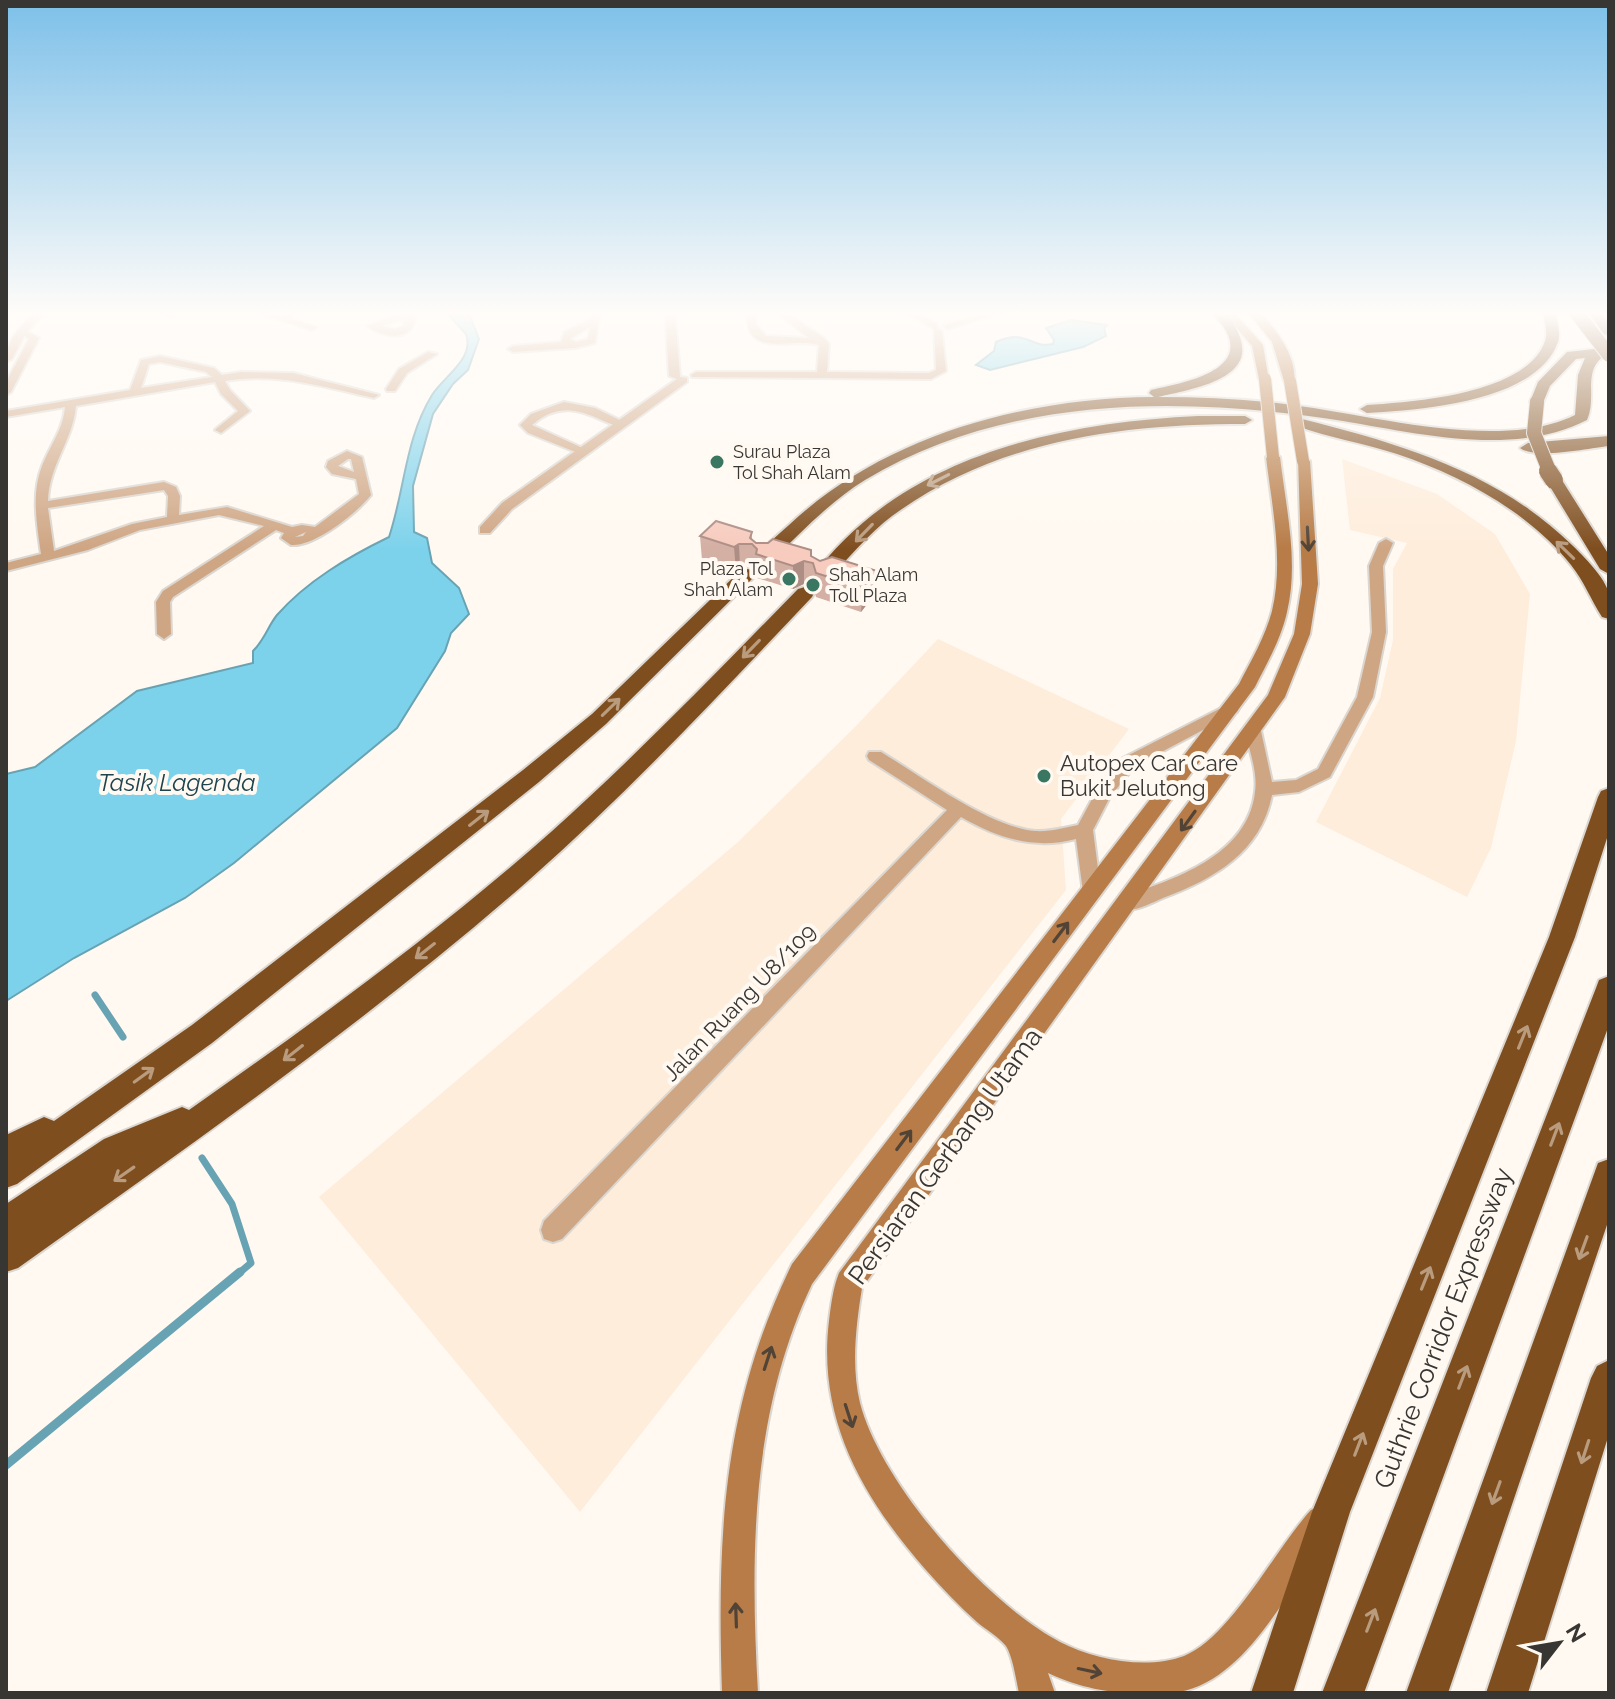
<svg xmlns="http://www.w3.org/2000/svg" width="1615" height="1699" viewBox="0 0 1615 1699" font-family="Raleway,sans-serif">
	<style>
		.industrial { fill: #feeddb }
		.water { fill: #7dd2eb; stroke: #68a3b4; stroke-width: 2 }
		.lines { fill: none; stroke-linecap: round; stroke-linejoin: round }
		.stream-far1 { stroke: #68a3b4; stroke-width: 7 }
		.stream { stroke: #68a3b4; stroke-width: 9 }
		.minor-casing { stroke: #dbd6cf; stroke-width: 4 }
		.tertiary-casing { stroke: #dbd6cf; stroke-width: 4 }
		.secondary-casing { stroke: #dbd6cf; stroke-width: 4 }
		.motorway-casing { stroke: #dbd6cf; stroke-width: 4 }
		.minor { fill: #cfa684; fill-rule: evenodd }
		.tertiary { fill: #cfa684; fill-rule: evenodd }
		.secondary { fill: #b77c47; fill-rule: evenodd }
		.motorway { fill: #7f4e1f; fill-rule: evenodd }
		.secondary-bridge-casing { stroke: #dbd6cf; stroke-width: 14; stroke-linecap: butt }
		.motorway-bridge-far1-casing { stroke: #dbd6cf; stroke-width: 16; stroke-linecap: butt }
		.motorway-bridge-casing { stroke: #dbd6cf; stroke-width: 21; stroke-linecap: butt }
		.secondary-bridge { stroke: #b77c47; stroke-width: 12 }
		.motorway-bridge-far1 { stroke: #7f4e1f; stroke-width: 14 }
		.motorway-bridge { stroke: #7f4e1f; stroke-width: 18 }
		.wall { fill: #d4afa3 }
		.shaded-wall { fill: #ad8e85 }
		.building { fill: #f7cbbe; stroke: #ad8e85; stroke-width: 2 }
		.oneway { stroke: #b99b7e }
		.oneway2 { stroke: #514437 }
		.poi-dot { fill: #397763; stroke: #fff9f1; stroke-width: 3 }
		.labels { text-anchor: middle; stroke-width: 8; stroke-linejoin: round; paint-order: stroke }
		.far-poi-label { font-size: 18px; fill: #383633; stroke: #fff9f1; text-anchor: start }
		.poi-label { font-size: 22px; fill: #383633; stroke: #fff9f1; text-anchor: start }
		.street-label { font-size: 22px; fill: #383633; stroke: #fff9f1 }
		.water-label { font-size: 24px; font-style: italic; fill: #1c434e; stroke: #fff9f1 }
		.near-street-label { font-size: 26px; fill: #383633; stroke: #fff9f1 }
	</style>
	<rect width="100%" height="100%" fill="#fff9f1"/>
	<!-- industrial -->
	<path class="industrial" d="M 1342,459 L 1437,494 L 1495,534 L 1530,594 L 1516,741 L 1491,848 L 1467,897 L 1316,822 L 1380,698 L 1393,640 L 1393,569 L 1407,543 L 1350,530 Z
		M 938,639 L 1129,729 L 1061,819 L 1066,890 L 580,1512 L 319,1197 L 738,842 L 856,726 Z"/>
	<!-- water -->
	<path class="water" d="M 445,311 L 468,311 L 479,339 L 468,370 L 453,384 L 433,414 L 413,486 L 414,532 L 427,538 L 432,563 L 459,588 L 469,614 L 451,633 L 445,651 L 397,728 L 234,863 L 185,898 L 74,958 L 6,1001 L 6,774 L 35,767 L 137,691 L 253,663 L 253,651 C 265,639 268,626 277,615 C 307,581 348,557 389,537 C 405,489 405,439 432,395 C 444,376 475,359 466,334 Z
		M 1071,320 L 1107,325 L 1104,328 L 1106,336 L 1083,347 L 990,370 L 976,365 L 994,351 L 996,342 C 1029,328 1029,349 1053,344 L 1054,340 L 1046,328 Z"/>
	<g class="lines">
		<!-- stream-far1 -->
		<path class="stream-far1" d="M 95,995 L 123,1037
			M 202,1158 L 232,1204 L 251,1263 L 238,1274"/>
		<!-- stream -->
		<path class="stream" d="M 6,1465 L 240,1272"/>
		<!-- minor casing -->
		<g class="minor-casing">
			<path id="minor" d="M 157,311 L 171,311 L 176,314 L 171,317 Z
				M 249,311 L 263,311 L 282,317 L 285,311 L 295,311 L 291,319 L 317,327 L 312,330 Z
				M 406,311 L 416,311 C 415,317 415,326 410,330 C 399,341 377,334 367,326 ZM 405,319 L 403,326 L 395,329 L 381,326 Z
				M 591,311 L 601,311 L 595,343 L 575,348 L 513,352 L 508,349 L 513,346 L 561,342 L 564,332 L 591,319 ZM 590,327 L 588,339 L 576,342 L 570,339 Z
				M 747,311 L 757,311 L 756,324 L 766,336 L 809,338 L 774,311 L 785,311 L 824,338 L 829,344 L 827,372 L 929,373 L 936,370 L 934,329 L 903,311 L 915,311 L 937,324 L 937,328 L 942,331 L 946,371 L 931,379 L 692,377 L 691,375 L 696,372 L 817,372 L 819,345 C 792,337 744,360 747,311 Z
				M 992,311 L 1007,311 L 948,329 L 943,326 Z
				M 22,328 L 39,338 L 11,392 L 6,395 L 6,382 L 29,339 L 17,331 Z
				M 428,352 L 437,354 L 407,373 L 395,391 L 387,391 L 386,389 L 399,369 Z
				M 160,356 L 214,368 L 222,375 L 241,372 L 293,373 L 379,395 L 374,398 C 324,387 276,372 225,381 L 230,390 L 250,411 L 221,433 L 215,430 L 217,428 L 238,411 L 221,394 L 215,382 L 76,406 C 73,440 49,465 48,501 L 164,482 L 176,487 L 180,496 L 179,515 L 227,507 L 292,527 L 302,525 L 315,527 L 359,494 L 356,479 L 332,474 L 326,467 L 328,461 L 347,451 L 362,457 L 371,495 C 357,513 314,547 291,545 L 281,538 L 284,533 L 276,530 L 173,597 L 170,602 L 171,634 L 164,639 L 157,634 L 156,602 L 163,591 L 264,526 L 219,515 L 140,530 L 88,550 L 6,571 L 6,563 L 41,554 C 37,525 31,494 42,466 C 50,445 63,430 65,407 L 6,417 L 6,411 L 130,390 L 141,360 ZM 160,362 L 206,372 L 212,377 L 141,388 L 149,364 ZM 348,459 L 351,459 L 354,472 L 338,466 ZM 164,490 L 168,496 L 167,517 L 132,524 L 54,551 L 48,508 ZM 306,532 L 303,536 L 295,537 Z
				M 564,402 L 595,408 L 628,424 C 609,436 575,387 532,425 L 587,450 L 587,454 L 583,455 L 528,433 L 520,425 L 531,414 Z
				M 1386,539 L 1393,543 L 1383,566 L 1386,632 L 1373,697 L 1330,777 L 1299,792 L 1272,795 C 1261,852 1214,879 1163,898 C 1151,903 1134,913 1121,909 L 1119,903 L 1121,897 C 1173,880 1248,856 1255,792 C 1258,772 1249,750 1245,731 L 1247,727 L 1253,725 L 1261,731 L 1272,782 L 1296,780 L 1318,769 L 1357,697 L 1372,632 L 1369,566 L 1379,543 Z
				M 1231,703 L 1239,708 L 1237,712 L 1135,766 L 1110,797 L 1093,830 L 1101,892 L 1099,897 L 1085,897 L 1083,892 L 1076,839 C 1034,850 998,838 961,817 L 562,1239 L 553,1242 L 544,1239 L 541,1230 L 544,1221 L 947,810 L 869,760 L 867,756 L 869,752 L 881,752 C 921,776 989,827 1035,831 C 1049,832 1064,828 1078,825 L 1098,788 L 1123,758 Z"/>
		</g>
		<!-- tertiary casing -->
		<g class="tertiary-casing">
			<path id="tertiary" d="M 36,311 L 47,311 L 26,333 L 12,359 L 6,362 C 6,340 21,326 36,311 Z
				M 665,311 L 675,311 L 680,377 L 687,378 L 687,382 L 512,509 L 490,533 L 480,533 L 480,527 L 502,503 L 677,379 L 669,376 Z"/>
		</g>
		<!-- secondary casing -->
		<g class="secondary-casing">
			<path id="secondary" d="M 1222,311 L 1233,311 L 1263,345 L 1269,381 L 1259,379 L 1252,346 Z
				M 1247,311 L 1258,311 C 1276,328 1298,358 1294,383 L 1284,381 L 1272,342 Z
				M 1273,453 L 1280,457 C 1286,508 1299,562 1287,612 C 1281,639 1267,663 1255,687 L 812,1284 C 751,1413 750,1553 758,1693 L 722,1693 C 717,1536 722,1408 792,1264 L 1239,684 C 1251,661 1265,637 1272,611 C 1284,561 1272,507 1266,457 Z
				M 1298,458 L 1310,461 L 1318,584 L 1310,634 L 1285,697 L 862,1288 C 856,1325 851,1366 860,1403 C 881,1484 987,1604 1060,1642 C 1094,1660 1147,1670 1184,1656 C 1230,1638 1276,1548 1311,1510 L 1322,1505 L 1333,1510 L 1338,1521 L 1333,1532 C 1290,1582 1250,1679 1179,1692 C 1168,1694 1155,1693 1143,1693 C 1107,1693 1081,1688 1048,1673 L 1055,1693 L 1019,1693 C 1016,1680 1013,1657 1006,1646 C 999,1637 985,1629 977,1622 C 959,1606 942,1588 926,1570 C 863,1498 817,1419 829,1321 C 831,1305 833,1288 839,1273 L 1268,695 L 1294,634 L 1302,584 Z"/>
		</g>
		<!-- motorway casing -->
		<g class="motorway-casing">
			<path id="motorway" d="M 1211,311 L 1224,311 C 1275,373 1209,386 1158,397 C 1203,397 1248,399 1292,405 C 1373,415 1501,452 1575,415 L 1578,375 L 1585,358 L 1576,359 L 1550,386 L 1542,405 L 1532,405 L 1530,402 L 1538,382 L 1567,352 L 1603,348 L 1609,353 C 1580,368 1598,395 1587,420 C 1514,457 1421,434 1343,421 C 1186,396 1007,394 865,480 C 829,502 800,534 769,563 L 757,563 L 754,559 C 764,546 777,536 789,525 C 885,435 1025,398 1154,397 L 1149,393 L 1151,390 C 1177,384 1249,373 1226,331 C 1222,324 1215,317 1211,311 Z
				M 1543,311 L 1555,311 C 1557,320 1561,333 1558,342 C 1537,402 1421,410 1367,413 L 1360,409 L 1367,405 C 1414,402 1527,394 1545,341 C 1548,333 1544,320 1543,311 Z
				M 1587,311 L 1599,311 L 1609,323 L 1609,335 L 1604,334 Z
				M 1198,416 L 1245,416 L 1252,420 L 1245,424 C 1120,424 996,440 892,516 C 868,534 848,559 827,581 L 821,582 L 812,577 C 902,456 1056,423 1198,416 Z
				M 1302,419 C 1401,444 1497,472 1572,545 C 1584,557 1605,577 1609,594 C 1611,602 1609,611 1609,619 L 1602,617 C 1591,600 1584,581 1571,565 C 1529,512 1460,475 1397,454 C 1364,443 1330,438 1297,426 L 1297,420 Z
				M 1609,436 L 1609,446 C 1589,448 1535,460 1520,448 L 1528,443 Z
				M 1554,475 L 1560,477 L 1609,555 L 1609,574 L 1600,569 L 1546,480 Z
				M 747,569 L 753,570 L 756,574 L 753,578 L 606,724 L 539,782 L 212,1043 L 17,1184 L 6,1188 L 6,1135 L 44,1117 L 54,1121 L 192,1025 L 523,770 L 592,714 L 741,570 Z
				M 805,587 L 812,589 L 814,593 L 812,597 C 720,694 629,792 529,880 C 368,1021 192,1144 18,1268 L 6,1272 L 6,1204 L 104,1139 L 182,1107 L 189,1110 C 313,1023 437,933 551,832 C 637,755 717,672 798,589 Z
				M 1609,788 L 1609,832 L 1575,937 L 1350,1512 L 1293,1693 L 1251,1693 L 1312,1512 L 1549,937 L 1598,797 L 1601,791 Z
				M 1609,976 L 1609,1025 L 1364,1693 L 1322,1693 L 1596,988 L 1599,980 Z
				M 1609,1159 L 1609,1219 L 1448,1693 L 1406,1693 L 1594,1174 L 1598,1163 Z
				M 1609,1360 L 1609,1434 L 1528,1693 L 1486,1693 L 1591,1378 L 1597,1366 Z"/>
		</g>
		<!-- minor -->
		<use href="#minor" class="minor"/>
		<!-- tertiary -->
		<use href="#tertiary" class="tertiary"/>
		<!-- secondary -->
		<use href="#secondary" class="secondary"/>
		<!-- motorway -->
		<use href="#motorway" class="motorway"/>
		<!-- secondary-bridge casing -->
		<g class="secondary-bridge-casing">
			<path id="secondary-bridge" d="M 1265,379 L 1273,457
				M 1290,381 L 1303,461"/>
		</g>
		<!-- motorway-bridge-far1 casing -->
		<g class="motorway-bridge-far1-casing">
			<path id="motorway-bridge-far1" d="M 1575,311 L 1609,355
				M 1537,402 L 1534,433 L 1550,473"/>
		</g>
		<!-- motorway-bridge casing -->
		<g class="motorway-bridge-casing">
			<path id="motorway-bridge" d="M 1548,471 L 1554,480"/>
		</g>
		<!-- secondary-bridge -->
		<use href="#secondary-bridge" class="secondary-bridge"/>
		<!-- motorway-bridge-far1 -->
		<use href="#motorway-bridge-far1" class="motorway-bridge-far1"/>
		<!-- motorway-bridge -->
		<use href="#motorway-bridge" class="motorway-bridge"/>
	</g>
	<!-- wall -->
	<path class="wall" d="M 752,532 L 752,539 L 756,543 L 811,556 L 820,561 L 877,571 L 875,594 L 861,612 L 816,597 L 813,586 L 804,584 L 793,589 L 757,578 L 757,570 L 754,567 L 740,567 L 736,571 L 702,560 L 700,536 Z"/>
	<!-- shaded-wall -->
	<path class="shaded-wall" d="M 739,544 L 740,567 L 736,571 L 734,547 Z
		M 804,561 L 804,584 L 793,589 L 793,566 Z
		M 877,571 L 875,594 L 861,612 L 863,588 Z"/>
	<!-- building -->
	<path class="building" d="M 716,521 L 752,532 L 750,538 L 756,543 L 768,543 L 773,539 L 811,550 L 811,556 L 820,561 L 832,557 L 877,571 L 863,588 L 816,573 L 813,563 L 804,561 L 793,566 L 756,554 L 757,549 L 752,544 L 739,544 L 734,547 L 700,536 Z"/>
	<!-- one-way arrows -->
	<defs><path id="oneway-shaft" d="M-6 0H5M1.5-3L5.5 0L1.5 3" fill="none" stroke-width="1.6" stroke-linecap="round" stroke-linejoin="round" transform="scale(2)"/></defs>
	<g class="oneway">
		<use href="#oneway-shaft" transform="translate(938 480) rotate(153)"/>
		<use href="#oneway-shaft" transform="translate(864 533) rotate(134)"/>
		<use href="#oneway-shaft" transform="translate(1565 550) rotate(-136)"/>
		<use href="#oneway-shaft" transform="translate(751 649) rotate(134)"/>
		<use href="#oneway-shaft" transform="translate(611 707) rotate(-44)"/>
		<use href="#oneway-shaft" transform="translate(479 818) rotate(-38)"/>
		<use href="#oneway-shaft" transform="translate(425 951) rotate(142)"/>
		<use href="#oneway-shaft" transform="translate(1523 1037) rotate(-68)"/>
		<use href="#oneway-shaft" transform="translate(293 1053) rotate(142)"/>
		<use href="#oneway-shaft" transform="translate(144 1075) rotate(-36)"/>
		<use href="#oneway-shaft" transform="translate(1555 1134) rotate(-69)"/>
		<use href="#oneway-shaft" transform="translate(124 1174) rotate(145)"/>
		<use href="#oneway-shaft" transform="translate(1583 1248) rotate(110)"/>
		<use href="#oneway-shaft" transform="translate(1426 1278) rotate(-68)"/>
		<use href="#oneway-shaft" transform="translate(1463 1377) rotate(-69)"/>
		<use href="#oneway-shaft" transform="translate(1359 1444) rotate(-69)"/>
		<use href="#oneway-shaft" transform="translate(1585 1452) rotate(108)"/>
		<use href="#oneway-shaft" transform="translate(1496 1493) rotate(110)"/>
		<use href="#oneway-shaft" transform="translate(1371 1620) rotate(-69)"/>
	</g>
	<g class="oneway2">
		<use href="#oneway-shaft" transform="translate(1308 539) rotate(87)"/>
		<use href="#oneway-shaft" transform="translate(1188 821) rotate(126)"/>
		<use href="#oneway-shaft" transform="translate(1061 932) rotate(-53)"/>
		<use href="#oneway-shaft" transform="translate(904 1140) rotate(-53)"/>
		<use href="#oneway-shaft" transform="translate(768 1358) rotate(-72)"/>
		<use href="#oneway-shaft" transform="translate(849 1416) rotate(72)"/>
		<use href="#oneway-shaft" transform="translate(736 1615) rotate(-92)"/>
		<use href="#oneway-shaft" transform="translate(1090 1671) rotate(12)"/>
	</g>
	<!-- sky -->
	<linearGradient id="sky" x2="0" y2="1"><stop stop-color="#7dc0e9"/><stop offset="0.57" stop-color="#fffcf9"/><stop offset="1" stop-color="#fffcf9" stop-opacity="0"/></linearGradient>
	<rect width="1615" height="549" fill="url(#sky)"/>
	<!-- markers -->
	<g class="poi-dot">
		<circle cx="717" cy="462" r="8"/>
		<circle cx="789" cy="579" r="8"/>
		<circle cx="813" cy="585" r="8"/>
		<circle cx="1044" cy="776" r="8"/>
	</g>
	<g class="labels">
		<!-- far-poi labels -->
		<g class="far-poi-label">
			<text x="733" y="458">Surau Plaza<tspan x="733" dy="21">Tol Shah Alam</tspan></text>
			<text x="773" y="575" text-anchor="end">Plaza Tol<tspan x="773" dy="21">Shah Alam</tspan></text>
			<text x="829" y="581">Shah Alam<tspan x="829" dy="21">Toll Plaza</tspan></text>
		</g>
		<!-- poi labels -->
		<g class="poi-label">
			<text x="1060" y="771">Autopex Car Care<tspan x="1060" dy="25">Bukit Jelutong</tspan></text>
		</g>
		<!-- street labels -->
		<g class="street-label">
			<text transform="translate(739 1002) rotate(-46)" y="8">Jalan Ruang U8/109</text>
		</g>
		<!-- water labels -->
		<g class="water-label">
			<text x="177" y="791">Tasik Lagenda</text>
		</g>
		<!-- near-street labels -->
		<g class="near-street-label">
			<text transform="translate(945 1156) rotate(-54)" y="9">Persiaran Gerbang Utama</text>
			<text transform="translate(1443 1328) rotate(-69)" y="9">Guthrie Corridor Expressway</text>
		</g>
	</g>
	<!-- border -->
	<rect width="1615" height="1699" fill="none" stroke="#383633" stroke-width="16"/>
	<!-- north arrow -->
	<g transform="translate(1559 1643) rotate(59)" stroke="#fff9f1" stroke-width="6" paint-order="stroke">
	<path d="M0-6L14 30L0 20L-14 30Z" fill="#383633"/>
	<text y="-12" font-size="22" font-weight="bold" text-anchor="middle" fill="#383633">N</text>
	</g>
</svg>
